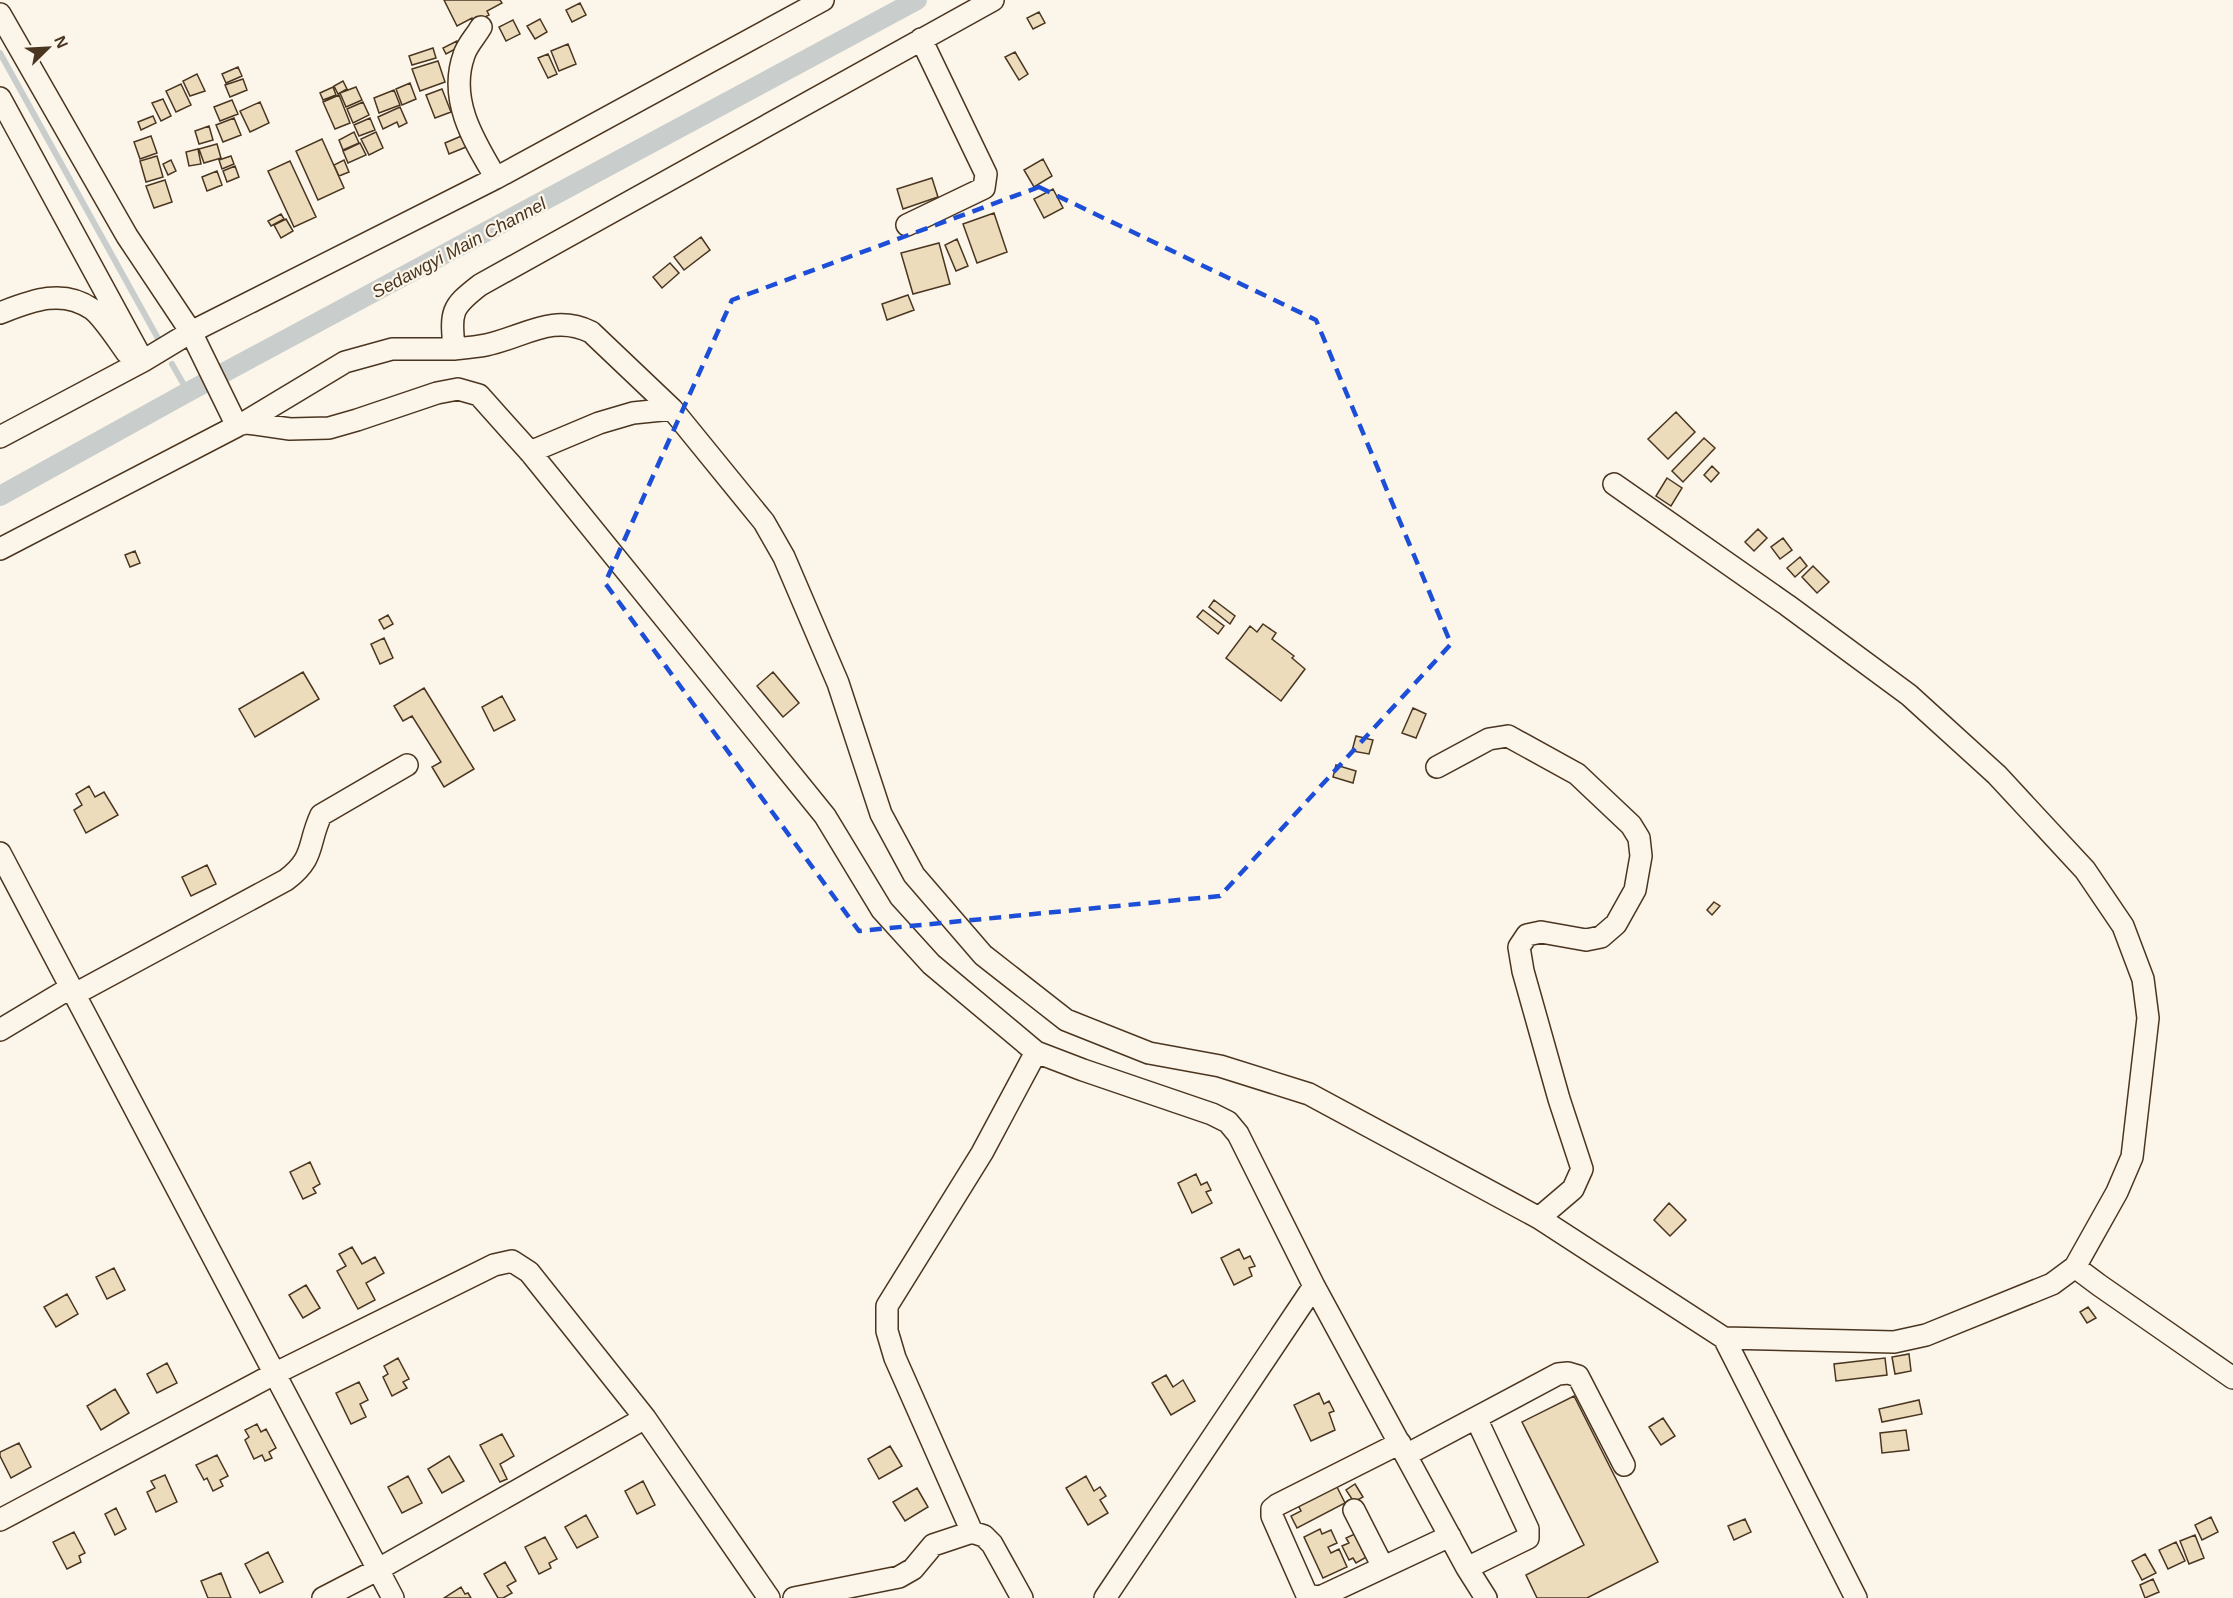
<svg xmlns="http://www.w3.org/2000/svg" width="2233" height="1598" viewBox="0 0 2233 1598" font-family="Helvetica,sans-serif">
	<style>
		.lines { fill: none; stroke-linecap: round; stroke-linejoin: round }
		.stream { stroke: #c9cecd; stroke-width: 6 }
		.canal { stroke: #c9cecd; stroke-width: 20 }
		.building { fill: #ecdcbc; stroke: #4a3520; stroke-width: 1.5 }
		.minor-casing { stroke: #4a3520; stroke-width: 24 }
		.minor { stroke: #fbf6e9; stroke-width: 21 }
		.marked { fill: none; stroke: #1d4ed8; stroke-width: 4.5; stroke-dasharray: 12 8; stroke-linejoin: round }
		.labels { text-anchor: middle; stroke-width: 4.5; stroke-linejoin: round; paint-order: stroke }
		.water-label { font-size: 18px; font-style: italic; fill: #4a3520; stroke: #fbf6e9 }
	</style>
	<rect width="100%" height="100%" fill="#fbf6e9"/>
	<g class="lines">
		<!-- stream -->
		<path class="stream" d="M 0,53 L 160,342
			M 172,364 L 188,392"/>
		<!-- canal -->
		<path class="canal" d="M 0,496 L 188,392 L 917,0"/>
	</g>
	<!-- building -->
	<path class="building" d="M 444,0 L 500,0 L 502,3 L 487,11 L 489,15 L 474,23 L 472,18 L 457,26 Z
		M 580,3 L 586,15 L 572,22 L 566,10 Z
		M 1039,12 L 1045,23 L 1033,29 L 1027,18 Z
		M 540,19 L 547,32 L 535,39 L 527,26 Z
		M 513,20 L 520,34 L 506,41 L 499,27 Z
		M 457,41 L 461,46 L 446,54 L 443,48 Z
		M 568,44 L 576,64 L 559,71 L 551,51 Z
		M 433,48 L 436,58 L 412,65 L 409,56 Z
		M 1015,52 L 1028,74 L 1019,80 L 1005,57 Z
		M 548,54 L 557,74 L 548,78 L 538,58 Z
		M 438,61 L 445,82 L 420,91 L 412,69 Z
		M 238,67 L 242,76 L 226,83 L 222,74 Z
		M 197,74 L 205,91 L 190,96 L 183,81 Z
		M 243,79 L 247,90 L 230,97 L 225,85 Z
		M 343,81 L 347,89 L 338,94 L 334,86 Z
		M 410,83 L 416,99 L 402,105 L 396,89 Z
		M 181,84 L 191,105 L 176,112 L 166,91 Z
		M 333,87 L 336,95 L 323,100 L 320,93 Z
		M 356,87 L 362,100 L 346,107 L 340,93 Z
		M 442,89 L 451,112 L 435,118 L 426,95 Z
		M 394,90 L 400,105 L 379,113 L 374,98 Z
		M 339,95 L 350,123 L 335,129 L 323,102 Z
		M 163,99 L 171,116 L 161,121 L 152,103 Z
		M 232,100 L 238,114 L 220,121 L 214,107 Z
		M 260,102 L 269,123 L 250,132 L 240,111 Z
		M 363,102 L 369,115 L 353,123 L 347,109 Z
		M 400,107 L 407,123 L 399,127 L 397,122 L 383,129 L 378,117 Z
		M 153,116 L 156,123 L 141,130 L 138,122 Z
		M 234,118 L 241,135 L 223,142 L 216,125 Z
		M 370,118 L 375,130 L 359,136 L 354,125 Z
		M 209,126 L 213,140 L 199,144 L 195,131 Z
		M 354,132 L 359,143 L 343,150 L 339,140 Z
		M 376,132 L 383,148 L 369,155 L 361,139 Z
		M 466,134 L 471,145 L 449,154 L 445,143 Z
		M 151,136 L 157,153 L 140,159 L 134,142 Z
		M 322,139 L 344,188 L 318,200 L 296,151 Z
		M 360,143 L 366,155 L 348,163 L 343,151 Z
		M 217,144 L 221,158 L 204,163 L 199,149 Z
		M 198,149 L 201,164 L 189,166 L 186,152 Z
		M 157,156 L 163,177 L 146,182 L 140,161 Z
		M 231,156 L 234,164 L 222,169 L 219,160 Z
		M 1043,159 L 1052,176 L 1034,187 L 1024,170 Z
		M 171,160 L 176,171 L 168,175 L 163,164 Z
		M 344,160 L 349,172 L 339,176 L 334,165 Z
		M 290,161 L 316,217 L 294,227 L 268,171 Z
		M 235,166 L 239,177 L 227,182 L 223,171 Z
		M 217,171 L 222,185 L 207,191 L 202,177 Z
		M 932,178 L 938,197 L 903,209 L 897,189 Z
		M 165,180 L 172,202 L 154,208 L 146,186 Z
		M 1053,189 L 1063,208 L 1044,218 L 1034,199 Z
		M 994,213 L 1007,252 L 977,263 L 963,224 Z
		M 281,214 L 284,219 L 271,226 L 268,221 Z
		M 286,219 L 293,231 L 281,238 L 274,225 Z
		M 701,237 L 710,250 L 684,270 L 674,257 Z
		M 957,239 L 968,266 L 956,271 L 945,245 Z
		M 939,243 L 950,284 L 913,294 L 901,253 Z
		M 670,263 L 679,273 L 662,288 L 653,277 Z
		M 908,295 L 914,310 L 887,320 L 882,304 Z
		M 1676,412 L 1695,432 L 1668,459 L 1648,439 Z
		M 1704,438 L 1715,448 L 1683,482 L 1672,471 Z
		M 1712,466 L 1719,473 L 1711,482 L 1704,475 Z
		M 1667,478 L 1682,488 L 1671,506 L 1656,496 Z
		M 1758,529 L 1767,538 L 1754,551 L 1745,542 Z
		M 1783,538 L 1792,550 L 1780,559 L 1771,547 Z
		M 135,551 L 140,563 L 130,567 L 125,555 Z
		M 1800,557 L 1807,566 L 1795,577 L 1787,568 Z
		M 1813,566 L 1829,582 L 1817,593 L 1802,577 Z
		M 1214,600 L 1235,616 L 1230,624 L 1209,607 Z
		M 1203,610 L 1224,626 L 1218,634 L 1197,617 Z
		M 388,615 L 393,624 L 384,629 L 379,620 Z
		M 1263,624 L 1276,633 L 1272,639 L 1294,656 L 1292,658 L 1305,669 L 1281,701 L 1226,658 L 1250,626 L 1257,632 Z
		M 384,638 L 393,658 L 380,664 L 371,644 Z
		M 303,672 L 319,699 L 255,737 L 239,709 Z
		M 773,672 L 799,703 L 783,717 L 757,686 Z
		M 424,688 L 474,769 L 444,787 L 432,767 L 441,762 L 412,716 L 403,721 L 394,706 Z
		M 502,696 L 515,720 L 494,731 L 482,707 Z
		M 1413,708 L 1426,714 L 1416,738 L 1402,733 Z
		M 1356,736 L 1373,740 L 1369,754 L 1352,751 Z
		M 1336,765 L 1356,771 L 1353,783 L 1333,777 Z
		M 89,786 L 95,797 L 104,792 L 118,815 L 86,833 L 74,810 L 82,805 L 76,794 Z
		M 207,865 L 216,884 L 191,896 L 182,877 Z
		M 1714,902 L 1720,906 L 1712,915 L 1707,910 Z
		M 310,1162 L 320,1184 L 313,1188 L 316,1193 L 303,1199 L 290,1172 Z
		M 1196,1174 L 1201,1185 L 1207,1182 L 1211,1190 L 1206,1192 L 1212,1203 L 1192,1213 L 1178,1183 Z
		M 1669,1203 L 1686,1220 L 1670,1236 L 1654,1220 Z
		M 352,1247 L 362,1264 L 375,1257 L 384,1273 L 366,1283 L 375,1300 L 358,1309 L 337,1271 L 346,1266 L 339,1254 Z
		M 1239,1249 L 1244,1259 L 1250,1256 L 1255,1266 L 1249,1268 L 1252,1276 L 1234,1285 L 1221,1258 Z
		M 114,1268 L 125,1290 L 107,1299 L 96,1277 Z
		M 306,1285 L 320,1308 L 303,1318 L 289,1295 Z
		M 67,1294 L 78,1314 L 56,1327 L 44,1307 Z
		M 2088,1307 L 2096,1318 L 2087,1323 L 2080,1312 Z
		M 1909,1354 L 1911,1371 L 1895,1374 L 1892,1357 Z
		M 398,1358 L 409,1379 L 403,1382 L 407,1388 L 392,1396 L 383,1377 L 388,1374 L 384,1366 Z
		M 1885,1358 L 1887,1375 L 1836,1381 L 1834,1364 Z
		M 167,1363 L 177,1383 L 157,1393 L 147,1374 Z
		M 1166,1375 L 1173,1387 L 1183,1380 L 1195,1401 L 1171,1415 L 1152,1383 Z
		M 359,1382 L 368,1400 L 360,1404 L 366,1417 L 351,1424 L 336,1393 Z
		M 115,1389 L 129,1413 L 101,1430 L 87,1406 Z
		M 1319,1393 L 1324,1404 L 1329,1401 L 1334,1411 L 1329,1413 L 1335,1430 L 1311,1441 L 1294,1405 Z
		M 1574,1396 L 1658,1562 L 1587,1598 L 1537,1598 L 1526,1575 L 1584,1545 L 1522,1422 Z
		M 1919,1400 L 1922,1414 L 1882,1422 L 1879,1409 Z
		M 1663,1418 L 1675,1436 L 1661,1445 L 1649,1427 Z
		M 257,1424 L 261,1432 L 266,1429 L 276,1448 L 269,1452 L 272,1458 L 265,1461 L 262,1455 L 254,1459 L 245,1440 L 249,1437 L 245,1430 Z
		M 1906,1430 L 1909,1450 L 1882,1453 L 1880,1433 Z
		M 502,1434 L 514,1456 L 500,1464 L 507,1479 L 500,1482 L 480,1445 Z
		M 19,1443 L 31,1467 L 11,1478 L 0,1456 L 0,1452 Z
		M 890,1446 L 902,1466 L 879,1479 L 868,1459 Z
		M 217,1455 L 228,1476 L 220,1480 L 223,1486 L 213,1491 L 207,1478 L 204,1480 L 196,1465 Z
		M 449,1456 L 464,1481 L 442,1493 L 428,1469 Z
		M 165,1475 L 177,1502 L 156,1512 L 147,1492 L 155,1488 L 151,1481 Z
		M 408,1476 L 422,1503 L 402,1513 L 388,1487 Z
		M 1086,1476 L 1094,1491 L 1100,1487 L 1106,1496 L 1100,1500 L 1108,1513 L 1088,1525 L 1066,1488 Z
		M 643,1481 L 655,1505 L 637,1514 L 625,1491 Z
		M 1334,1481 L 1345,1503 L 1297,1528 L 1291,1516 L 1301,1511 L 1296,1501 Z
		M 1355,1484 L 1363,1497 L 1354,1502 L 1346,1490 Z
		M 917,1488 L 928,1507 L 905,1521 L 893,1502 Z
		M 116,1508 L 126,1529 L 115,1535 L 105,1514 Z
		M 586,1515 L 598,1537 L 577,1548 L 565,1527 Z
		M 2211,1517 L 2218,1532 L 2202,1540 L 2195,1525 Z
		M 1745,1519 L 1751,1532 L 1734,1540 L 1728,1526 Z
		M 1320,1529 L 1322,1534 L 1331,1530 L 1337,1543 L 1328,1547 L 1331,1553 L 1339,1549 L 1347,1567 L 1323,1578 L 1304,1537 Z
		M 74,1532 L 85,1553 L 79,1556 L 81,1562 L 67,1569 L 53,1542 Z
		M 1359,1532 L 1370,1555 L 1356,1563 L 1353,1558 L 1349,1560 L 1342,1546 L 1349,1543 L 1346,1538 Z
		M 2195,1535 L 2204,1558 L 2189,1564 L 2180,1541 Z
		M 545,1537 L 557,1559 L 549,1563 L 551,1568 L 539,1574 L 525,1547 Z
		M 2176,1542 L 2185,1561 L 2168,1569 L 2159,1550 Z
		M 268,1552 L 283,1582 L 260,1593 L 245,1564 Z
		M 2145,1554 L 2156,1573 L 2142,1580 L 2132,1561 Z
		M 505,1562 L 516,1581 L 507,1586 L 512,1593 L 503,1598 L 498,1598 L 484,1574 Z
		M 221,1573 L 231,1598 L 208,1598 L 201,1581 Z
		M 2153,1579 L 2159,1592 L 2145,1598 L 2140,1585 Z
		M 461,1587 L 465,1594 L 468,1593 L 471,1598 L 444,1598 Z"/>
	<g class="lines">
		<!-- minor casing -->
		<g class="minor-casing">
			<path id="minor" d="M 0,14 L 127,236 L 191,332 L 237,426 L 0,549
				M 481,27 C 476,36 467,45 464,55 C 448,100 474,141 496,178
				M 0,98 L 143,361
				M 907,225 L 984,188 L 986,174 L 921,39
				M 0,313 C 31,301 62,288 92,309 C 102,316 119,342 127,353
				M 454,349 C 464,348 476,347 486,345 C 524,337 552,313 591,332 L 672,409 L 764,522 L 784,557 L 838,683 L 881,814 L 914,875 L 983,955 L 1066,1020 L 1149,1053 L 1220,1066 L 1309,1094 L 1539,1218 L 1724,1338 L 1894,1342 L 1926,1335 L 2052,1284 L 2075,1267 L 2099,1285 L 2233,1378
				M 247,423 L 290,429 L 329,428 L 357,420 L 437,393 L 458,389 L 479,395 L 530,452 L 825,816 L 882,910 L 931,964 L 1036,1052 L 1083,1070 L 1212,1114 L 1228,1122 L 1238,1134 L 1314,1286 L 1467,1568 L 1486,1598
				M 242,424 L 345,362 L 392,349 L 454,349 C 451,312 450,308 480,285 L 993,0
				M 0,437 L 143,361 L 191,332 L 496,178 L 823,0
				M 530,452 L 599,423 L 633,413 L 672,409
				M 1614,484 L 1787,605 L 1909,695 L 1997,775 L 2085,870 L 2123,926 L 2143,979 L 2148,1018 L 2132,1157 L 2117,1192 L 2075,1267
				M 1437,767 L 1489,739 L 1508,736 L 1577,774 L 1631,825 L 1639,838 L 1641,856 L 1635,890 L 1616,924 L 1601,937 L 1586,940 L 1541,932 L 1527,935 L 1519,947 L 1523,971 L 1559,1099 L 1582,1169 L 1573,1189 L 1539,1218
				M 0,853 L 393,1598
				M 75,994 L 286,880 C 316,857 307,845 321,815 L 407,765
				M 0,1030 L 70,988
				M 1724,1338 L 1856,1598
				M 1400,1443 L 1277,1505 L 1272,1509 L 1272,1516 L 1306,1593 L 1311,1596 L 1320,1597 L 1450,1536
				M 1406,1455 L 1558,1374 L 1568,1373 L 1578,1376 L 1624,1465
				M 1354,1510 L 1383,1567
				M 0,1520 L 274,1374 L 494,1265 L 512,1261 L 529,1272 L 645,1418 L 769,1598
				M 972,1532 L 895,1358 L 887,1331 L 887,1306 L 982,1153 L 1036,1052
				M 1467,1568 L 1528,1538 L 1528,1529 L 1476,1418
				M 323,1598 L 377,1570 L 645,1418
				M 794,1598 L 899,1577 L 913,1569 L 933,1545 L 972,1532 L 984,1536 L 992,1544 L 1022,1598
				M 1105,1598 L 1314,1286"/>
		</g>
		<!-- minor -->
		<use href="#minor" class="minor"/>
	</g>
	<!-- marked area -->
	<path class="marked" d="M 1039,187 L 1316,320 L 1451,644 L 1220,896 L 859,931 L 605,583 L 732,300 Z"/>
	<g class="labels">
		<!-- water labels -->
		<g class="water-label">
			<text transform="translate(459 248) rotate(-28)" y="6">Sedawgyi Main Channel</text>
		</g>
	</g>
	<!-- north arrow -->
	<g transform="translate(48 48) rotate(66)" stroke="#fbf6e9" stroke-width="4.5" paint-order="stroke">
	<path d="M0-4.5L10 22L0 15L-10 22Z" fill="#4a3520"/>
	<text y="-9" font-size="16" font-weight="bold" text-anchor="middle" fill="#4a3520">N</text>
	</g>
</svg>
